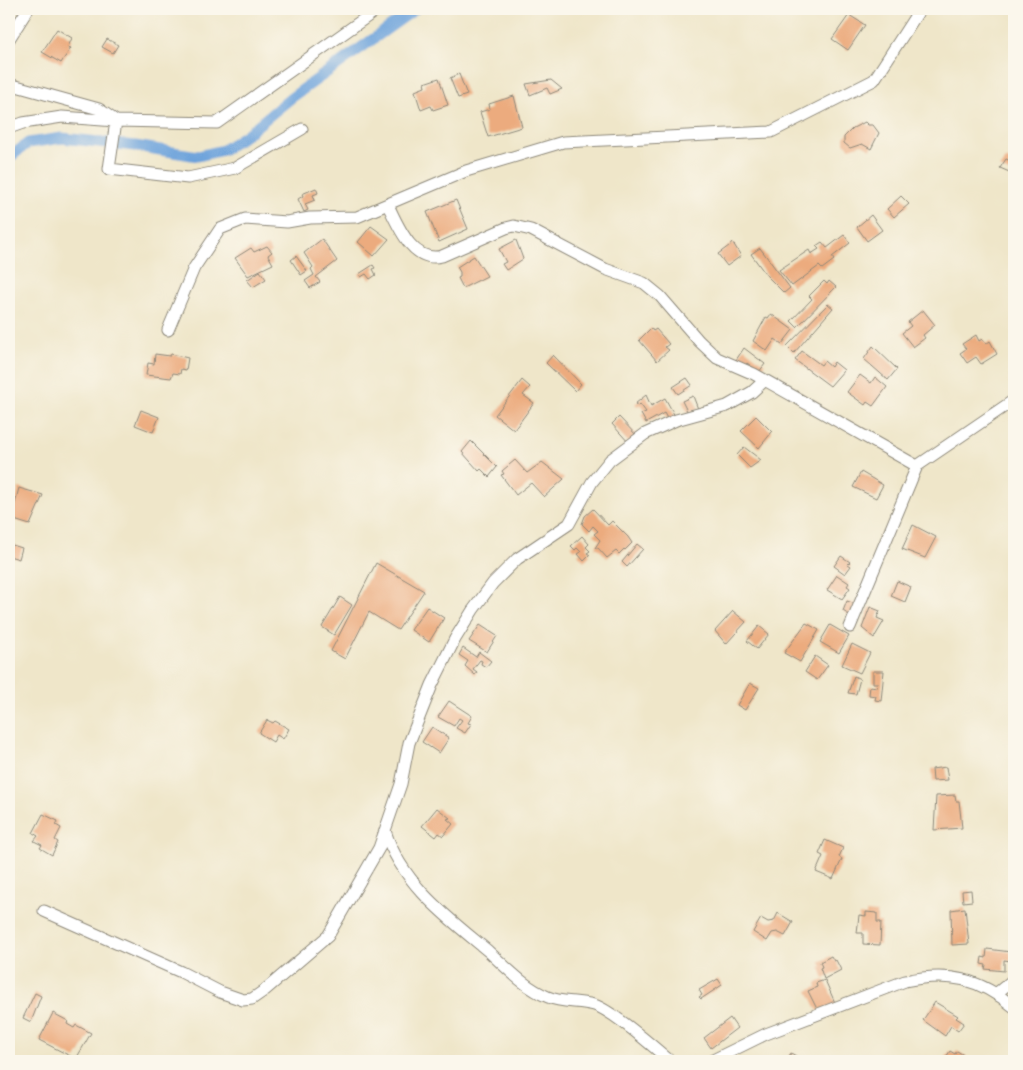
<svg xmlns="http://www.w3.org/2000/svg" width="1023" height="1070" viewBox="0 0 1023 1070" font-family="Cardo,serif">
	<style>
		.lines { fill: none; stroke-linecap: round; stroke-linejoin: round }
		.canal { stroke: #6da3db; stroke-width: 11 }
		.building { fill: #ecab7e }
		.minor-casing { stroke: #8d887a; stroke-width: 13 }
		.minor { stroke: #fff; stroke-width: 11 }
	</style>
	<rect width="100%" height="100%" fill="#fbf7ec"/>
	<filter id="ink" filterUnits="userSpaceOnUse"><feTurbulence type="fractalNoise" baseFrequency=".02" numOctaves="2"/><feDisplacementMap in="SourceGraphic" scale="10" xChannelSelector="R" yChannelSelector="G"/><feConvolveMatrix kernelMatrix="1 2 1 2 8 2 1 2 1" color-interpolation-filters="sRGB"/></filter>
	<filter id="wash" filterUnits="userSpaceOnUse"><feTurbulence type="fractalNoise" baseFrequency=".0096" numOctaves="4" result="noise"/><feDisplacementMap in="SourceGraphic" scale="20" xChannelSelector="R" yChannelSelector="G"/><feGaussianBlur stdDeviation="1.12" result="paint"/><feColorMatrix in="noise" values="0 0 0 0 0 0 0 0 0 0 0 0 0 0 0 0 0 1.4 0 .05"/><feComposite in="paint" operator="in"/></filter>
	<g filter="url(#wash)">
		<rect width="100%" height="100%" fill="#efe6c9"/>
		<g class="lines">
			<!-- canal -->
			<path class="canal" d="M 9,158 L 28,143 L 62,138 L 135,146 L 198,156 L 223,150 L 247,134 L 291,98 L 415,9"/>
		</g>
		<g id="blocks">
			<!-- building -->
			<path class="building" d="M 849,15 L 865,25 L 848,50 L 832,39 Z
				M 57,29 L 72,38 L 68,47 L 71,48 L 61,63 L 42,52 Z
				M 107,39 L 118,45 L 113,53 L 102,47 Z
				M 459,74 L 467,95 L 458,98 L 450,78 Z
				M 439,78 L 448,105 L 433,110 L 431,106 L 421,110 L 415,91 L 425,87 L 424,83 Z
				M 551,80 L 562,89 L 550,94 L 547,88 L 530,95 L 526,84 Z
				M 514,96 L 522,127 L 488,137 L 480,112 L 490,109 L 489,104 Z
				M 865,122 L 868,125 L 873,125 L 879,133 L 871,149 L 862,144 L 850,148 L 844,143 L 844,137 L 853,128 Z
				M 1006,159 L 1013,162 L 1014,159 L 1014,174 L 1000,168 Z
				M 316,188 L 318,193 L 313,195 L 315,200 L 305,204 L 308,210 L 304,212 L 298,199 L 303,196 L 302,194 Z
				M 901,196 L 909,204 L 894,217 L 887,209 Z
				M 456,200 L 468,229 L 439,242 L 427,212 Z
				M 871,215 L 882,230 L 867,241 L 857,227 Z
				M 371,226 L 389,239 L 374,256 L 358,242 Z
				M 844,235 L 850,243 L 832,257 L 834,260 L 822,269 L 819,266 L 792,286 L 779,270 L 809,250 L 811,254 L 819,249 L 816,246 L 822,242 L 827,248 Z
				M 322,239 L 337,261 L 316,277 L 320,282 L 310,288 L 305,281 L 314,275 L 311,269 L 313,267 L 304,253 Z
				M 516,240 L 523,259 L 506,270 L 502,264 L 506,262 L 499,249 Z
				M 733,243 L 741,256 L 727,266 L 718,254 Z
				M 267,246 L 272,252 L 268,255 L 273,264 L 248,276 L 235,258 L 251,248 L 254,252 Z
				M 760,248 L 790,288 L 784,293 L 767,276 L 751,254 Z
				M 296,256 L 307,271 L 301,275 L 291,260 Z
				M 474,256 L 487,276 L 463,288 L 458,278 L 460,277 L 460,272 L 457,267 Z
				M 373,265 L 375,268 L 373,269 L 376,275 L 370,279 L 366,274 L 361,277 L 359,274 Z
				M 260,271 L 266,279 L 253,287 L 247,280 Z
				M 824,281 L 827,284 L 829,281 L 836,287 L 797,327 L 791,321 L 812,299 L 809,296 Z
				M 828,304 L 833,308 L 794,353 L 787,346 Z
				M 923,310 L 935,325 L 923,335 L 925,338 L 913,347 L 902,333 L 911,326 L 908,322 Z
				M 771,314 L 793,330 L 782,344 L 775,339 L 767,351 L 753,341 L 766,317 L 768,318 Z
				M 651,328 L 653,331 L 656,329 L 669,344 L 665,347 L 669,350 L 657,361 L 639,340 Z
				M 976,335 L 979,341 L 982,339 L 986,344 L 990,341 L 997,354 L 981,364 L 976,357 L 967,363 L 960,353 L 966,349 L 962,344 Z
				M 873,346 L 897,369 L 888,380 L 864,359 Z
				M 744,348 L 765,364 L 759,372 L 747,363 L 745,366 L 736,360 Z
				M 802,351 L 821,365 L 824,361 L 831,367 L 834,362 L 844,370 L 830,386 L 795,360 Z
				M 155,354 L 170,356 L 171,354 L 188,358 L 186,370 L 181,369 L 180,374 L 173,373 L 171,378 L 146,375 L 148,363 L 154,364 Z
				M 553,355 L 581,384 L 575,391 L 546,363 Z
				M 860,375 L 871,383 L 875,377 L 887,387 L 873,406 L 867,402 L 865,405 L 847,392 Z
				M 687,378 L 692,385 L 678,394 L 673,387 Z
				M 522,380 L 530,387 L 523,395 L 534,403 L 514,430 L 495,415 Z
				M 646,395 L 651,406 L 665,398 L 676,418 L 669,422 L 664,413 L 646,423 L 641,414 L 646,412 L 640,404 L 638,406 L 635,404 Z
				M 693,396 L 698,409 L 688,413 L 682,401 Z
				M 141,410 L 159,417 L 153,432 L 135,425 Z
				M 756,416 L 772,432 L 759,448 L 741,431 Z
				M 619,417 L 638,437 L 629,443 L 612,424 Z
				M 471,441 L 497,467 L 489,477 L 481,469 L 479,471 L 462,452 Z
				M 744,447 L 761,460 L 750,468 L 737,455 Z
				M 515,460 L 527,473 L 542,462 L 564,479 L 544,497 L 531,483 L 516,495 L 501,475 L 504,474 L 502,471 Z
				M 861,472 L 883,485 L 876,498 L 853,487 Z
				M 19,488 L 43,495 L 30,525 L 11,519 Z
				M 593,509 L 608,525 L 612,521 L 628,537 L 632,543 L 625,550 L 624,549 L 619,554 L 616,551 L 607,558 L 598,548 L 595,548 L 600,540 L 594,534 L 598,531 L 593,526 L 589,531 L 582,524 L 585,516 Z
				M 913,525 L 936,537 L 925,558 L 902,549 Z
				M 582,536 L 589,544 L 586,547 L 590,551 L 587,553 L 590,555 L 584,561 L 578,554 L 581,552 L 577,548 L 575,550 L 571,546 Z
				M 9,544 L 22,548 L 19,559 L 9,556 Z
				M 637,544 L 643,549 L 627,567 L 622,562 Z
				M 841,556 L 850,562 L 848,564 L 851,566 L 845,574 L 834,566 Z
				M 376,563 L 424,591 L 398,630 L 369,612 L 345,659 L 331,651 Z
				M 837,575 L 849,583 L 847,586 L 850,588 L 842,599 L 827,590 Z
				M 897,581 L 911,587 L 905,602 L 891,596 Z
				M 340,597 L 352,605 L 334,635 L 322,627 Z
				M 847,601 L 858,605 L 852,617 L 843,611 Z
				M 427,607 L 444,618 L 429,642 L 411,630 Z
				M 870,607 L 880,611 L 877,618 L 884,621 L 874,638 L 862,628 Z
				M 733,611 L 746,622 L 726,644 L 715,631 Z
				M 806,623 L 819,630 L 800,662 L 784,653 Z
				M 480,625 L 497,636 L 487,652 L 469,641 Z
				M 830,625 L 849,636 L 839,653 L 820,642 Z
				M 759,626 L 769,634 L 757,649 L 747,641 Z
				M 852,644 L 870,653 L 860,673 L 842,665 Z
				M 463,648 L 476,657 L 479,652 L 491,661 L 486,667 L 481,664 L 482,661 L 480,660 L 473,669 L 477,672 L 475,675 L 465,666 L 468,661 L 459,655 Z
				M 815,656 L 828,665 L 817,680 L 805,672 Z
				M 873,671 L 884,671 L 881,701 L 875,700 L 876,696 L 869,695 L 870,686 L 877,687 L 878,683 L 873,683 Z
				M 854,676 L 860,679 L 856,694 L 848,693 Z
				M 750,683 L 759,688 L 745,710 L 737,705 Z
				M 449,701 L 472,716 L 468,723 L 471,724 L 465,733 L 456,728 L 462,720 L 459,718 L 454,726 L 438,717 Z
				M 267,720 L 273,723 L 275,721 L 289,729 L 283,739 L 277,735 L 273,742 L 259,733 Z
				M 432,727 L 449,738 L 439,753 L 422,742 Z
				M 946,767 L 948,780 L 933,781 L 932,769 Z
				M 955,795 L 956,801 L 959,801 L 962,828 L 934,830 L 936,796 Z
				M 437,808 L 450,818 L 447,819 L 453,824 L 443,836 L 439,833 L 436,837 L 422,826 Z
				M 43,814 L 58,821 L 56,825 L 61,828 L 55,840 L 58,842 L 52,855 L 40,848 L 42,845 L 34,841 L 38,836 L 33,833 Z
				M 825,840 L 843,848 L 839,857 L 842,859 L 833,879 L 816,872 L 823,856 L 819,854 Z
				M 971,890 L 972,901 L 963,902 L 962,891 Z
				M 965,908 L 969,944 L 952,945 L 951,910 Z
				M 866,912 L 877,913 L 877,922 L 881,922 L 880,945 L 863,944 L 863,933 L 857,933 L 859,915 L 866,916 Z
				M 778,913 L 793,922 L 785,936 L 777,932 L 772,933 L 767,941 L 753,932 L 761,918 L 768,922 L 774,921 Z
				M 987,949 L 1011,952 L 1011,961 L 1004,960 L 1004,971 L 985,969 L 986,965 L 981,964 L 982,957 L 986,958 Z
				M 831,956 L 834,961 L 836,960 L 841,970 L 824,979 L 820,968 L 822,967 L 820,962 Z
				M 718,979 L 722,985 L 701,999 L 699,997 L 702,995 L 699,990 Z
				M 825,980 L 836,1005 L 818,1011 L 808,991 L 817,987 L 816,983 Z
				M 35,993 L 41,996 L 31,1022 L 23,1018 Z
				M 935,1002 L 958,1016 L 956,1018 L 964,1023 L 958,1031 L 951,1026 L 945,1036 L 923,1020 Z
				M 53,1013 L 68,1021 L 67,1024 L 74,1028 L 76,1025 L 91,1033 L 76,1059 L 39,1040 Z
				M 730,1018 L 737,1028 L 711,1048 L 704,1038 Z
				M 950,1051 L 955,1054 L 957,1051 L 967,1057 L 964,1061 L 953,1058 L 949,1061 L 945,1059 Z
				M 791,1053 L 804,1061 L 786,1061 Z"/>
		</g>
	</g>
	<g filter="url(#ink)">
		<use href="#blocks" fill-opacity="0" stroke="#8d887a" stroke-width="1"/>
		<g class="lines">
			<!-- minor casing -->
			<g class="minor-casing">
				<path id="minor" d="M 9,39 L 28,9
					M 9,84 L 99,109 L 116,121 L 109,169 L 188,178 L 235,168 L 302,129
					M 9,128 L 23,123 L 62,117 L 116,121 L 217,123 L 378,9
					M 388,205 C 398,226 413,264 442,256 L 506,228 L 514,226 L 531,230 L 605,269 L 644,283 L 660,296 L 699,341 L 717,358 L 754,374 L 917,466
					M 168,330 L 194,268 L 220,229 L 245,219 L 287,222 L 310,218 L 357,217 L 466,171 L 563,142 L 771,132 L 874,80 L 920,9
					M 850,627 L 917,466 L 1014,400
					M 385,831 C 402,884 447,917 488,951 C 506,967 525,988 548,997 C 562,1003 579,1001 594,1005 C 612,1010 655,1048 670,1061
					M 44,911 L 181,972 L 220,992 L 243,1000 L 252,999 L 265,990 L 328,936 L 379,848 L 401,784 L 409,743 L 432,685 L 455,639 L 473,610 L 493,583 L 517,559 L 569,524 L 592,482 L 610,460 L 645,434 L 676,420 L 727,406 L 752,392 L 764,381
					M 997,993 L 1014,979
					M 711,1061 L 766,1034 L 905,981 C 949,971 980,979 1014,1007"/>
			</g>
			<!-- minor -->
			<use href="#minor" class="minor"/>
		</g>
	</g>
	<!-- margin -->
	<rect width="1023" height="1070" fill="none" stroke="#fbf7ec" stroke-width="30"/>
</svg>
